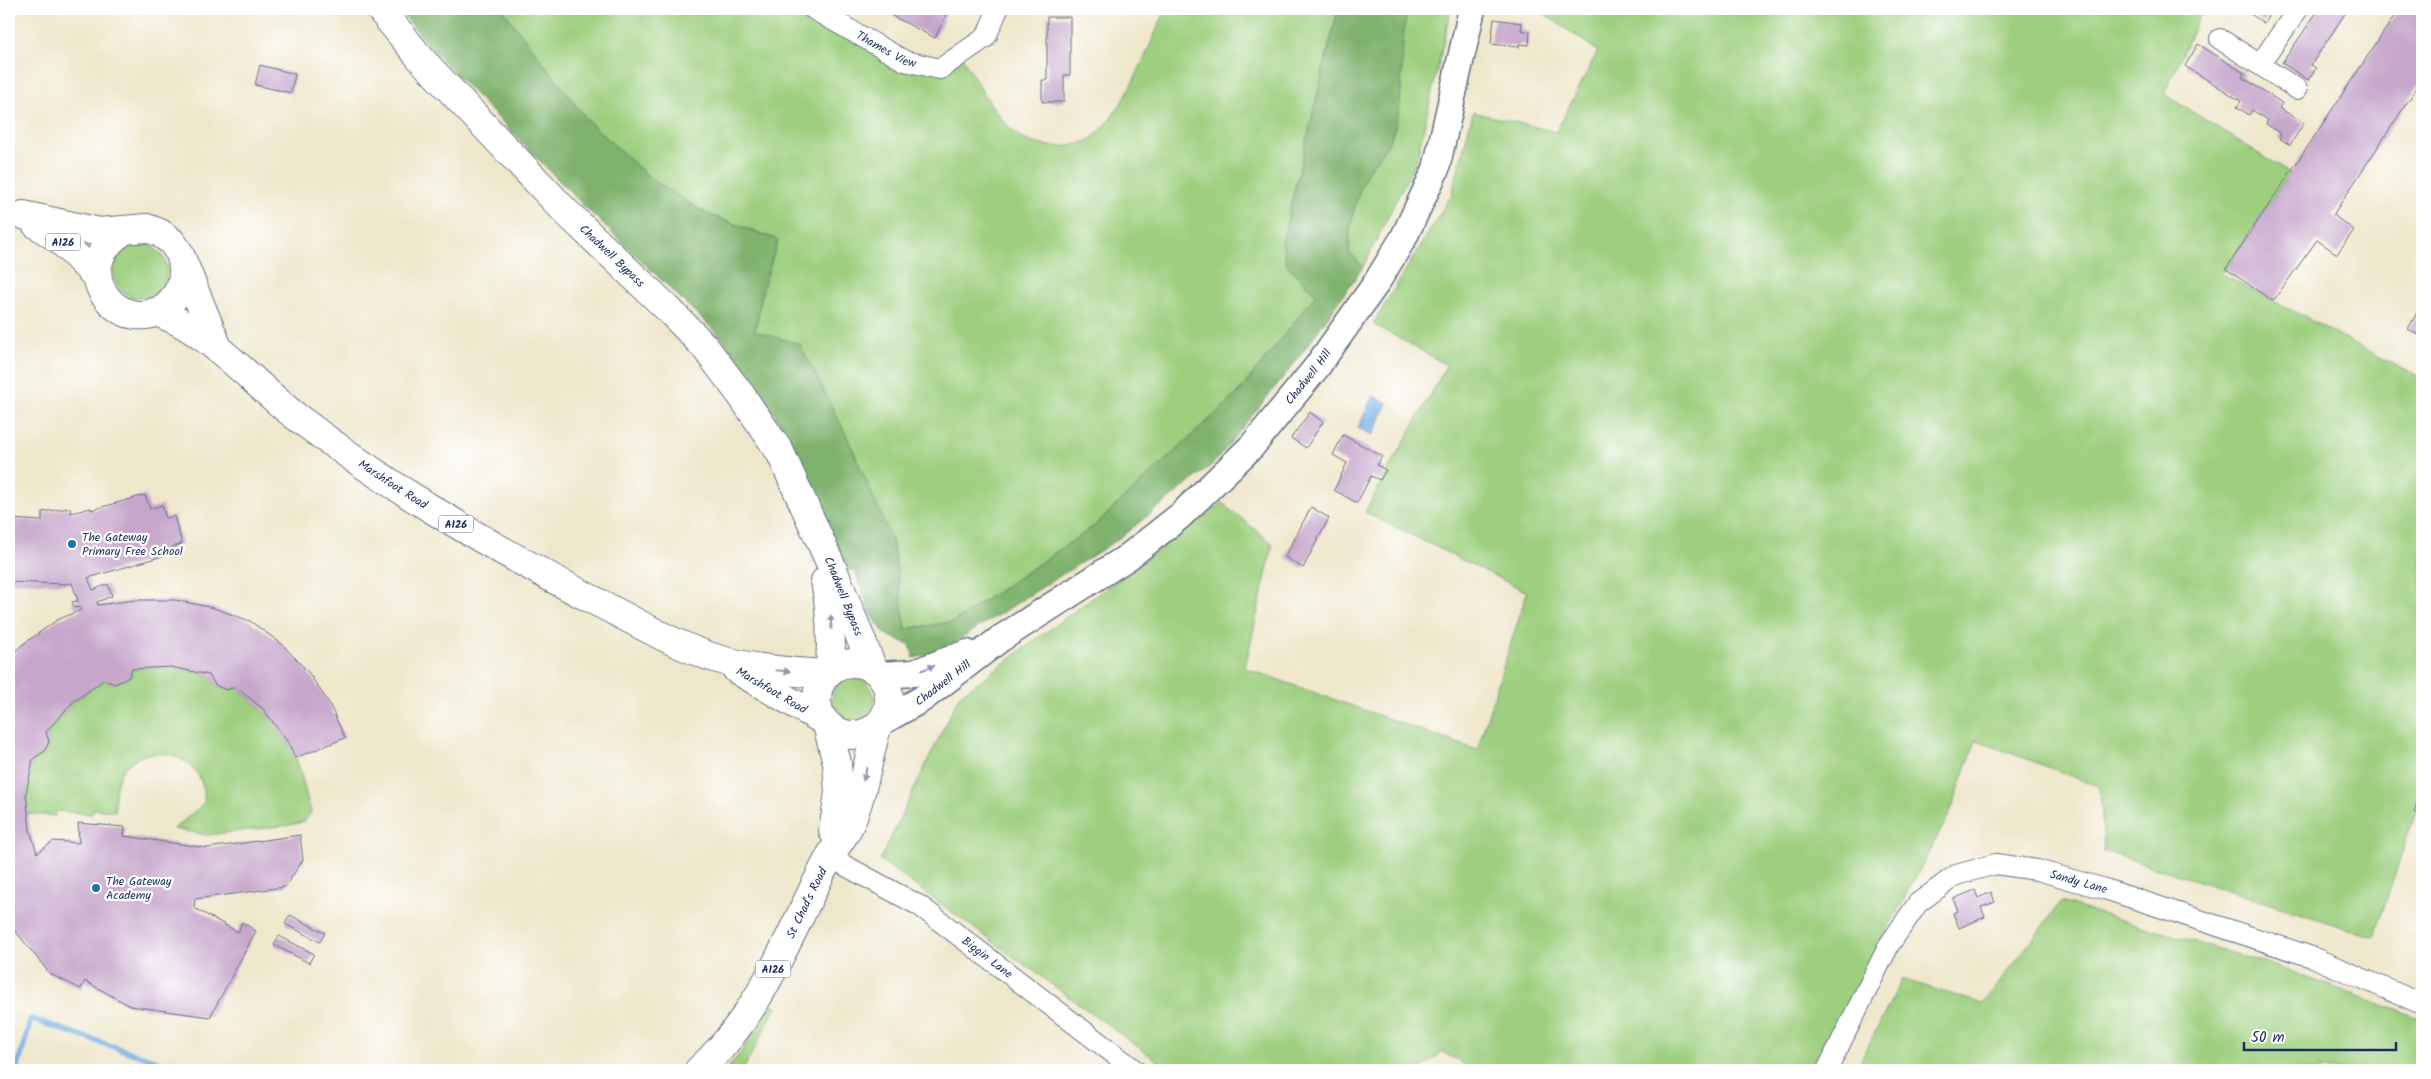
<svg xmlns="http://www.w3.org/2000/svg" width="2431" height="1079" viewBox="0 0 2431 1079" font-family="Kalam,sans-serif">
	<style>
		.green { fill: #9dcf7e; stroke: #5c7f6e }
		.forest { fill: #7eb26d; stroke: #4c7066 }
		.water { fill: #73afe4; stroke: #476fa1 }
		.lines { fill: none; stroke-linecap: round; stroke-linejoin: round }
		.stream { stroke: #73afe4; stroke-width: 6 }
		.building { fill: #c6a6cb }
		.minor-casing { stroke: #656f84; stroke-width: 22 }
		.tertiary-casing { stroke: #656f84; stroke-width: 29 }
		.secondary-casing { stroke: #656f84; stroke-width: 30 }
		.primary-casing { stroke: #656f84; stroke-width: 30 }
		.minor { stroke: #fff; stroke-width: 20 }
		.tertiary { stroke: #fff; stroke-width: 26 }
		.secondary { stroke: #fff; stroke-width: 28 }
		.primary { stroke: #fff; stroke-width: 28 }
		.oneway { fill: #8d97ae }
		.poi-dot { fill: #1f6fb2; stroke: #fff; stroke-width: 2 }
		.labels { text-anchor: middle; stroke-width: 4.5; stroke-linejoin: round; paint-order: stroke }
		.shield { fill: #fff; stroke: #5f6d8e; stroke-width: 1 }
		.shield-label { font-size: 11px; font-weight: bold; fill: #1b2f5e }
		.street-label { font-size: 12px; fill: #1b2f5e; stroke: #fff }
		.poi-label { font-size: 12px; fill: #1b2f5e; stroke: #fff; text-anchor: start }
	</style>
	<rect width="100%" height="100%" fill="#fff"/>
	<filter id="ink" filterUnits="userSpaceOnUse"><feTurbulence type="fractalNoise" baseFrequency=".02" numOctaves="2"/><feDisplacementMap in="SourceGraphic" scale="10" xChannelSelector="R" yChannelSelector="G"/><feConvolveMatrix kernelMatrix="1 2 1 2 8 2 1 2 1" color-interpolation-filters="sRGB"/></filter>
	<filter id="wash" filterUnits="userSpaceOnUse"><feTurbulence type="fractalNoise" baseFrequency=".0096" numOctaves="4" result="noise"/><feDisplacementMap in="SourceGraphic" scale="20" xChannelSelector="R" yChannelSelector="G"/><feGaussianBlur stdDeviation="1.12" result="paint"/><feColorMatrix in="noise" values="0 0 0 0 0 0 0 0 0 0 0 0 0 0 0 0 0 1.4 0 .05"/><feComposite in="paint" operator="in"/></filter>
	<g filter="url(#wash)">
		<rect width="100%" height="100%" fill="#efe7cb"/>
		<!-- green -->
		<path class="green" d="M 502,9 L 813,9 L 940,69 L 961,55 C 976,81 993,113 1015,133 C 1024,142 1037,144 1050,146 C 1063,147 1082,146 1093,137 C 1125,112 1149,46 1166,9 L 1338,9 L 1282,242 L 1286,263 L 1316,295 L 1238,393 L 1093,527 L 953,622 L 906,629 L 892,541 L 755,332 L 763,288 L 778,240 L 705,213 L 651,179 L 588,121 Z
			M 1408,9 L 1451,9 L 1417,158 L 1363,267 L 1349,252 C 1348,229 1356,196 1366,175 C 1372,162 1384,153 1390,140 C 1409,98 1396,52 1408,9 Z
			M 1537,9 L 2203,9 L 2164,94 L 2289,173 L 2222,274 L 2422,379 L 2422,793 L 2374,937 L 2104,851 L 2100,787 L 1976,740 L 1950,813 L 1812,1070 L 1475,1070 L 1442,1052 L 1419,1070 L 1170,1070 L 880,860 L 959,696 L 1222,503 L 1273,544 L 1245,668 L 1477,750 L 1527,592 L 1365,512 L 1447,365 L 1373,324 L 1452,194 L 1473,112 L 1556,132 L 1598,51 Z
			M113 271a27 27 0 1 1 54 0a27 27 0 1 1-54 0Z
			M 171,667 L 209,675 L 215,685 L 226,690 L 236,687 C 256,704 276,721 289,744 C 301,764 304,790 311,812 L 305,821 L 290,825 L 208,835 L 174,829 L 204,803 C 209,746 126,735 116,787 C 114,795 115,803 115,811 L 93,809 L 92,814 L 56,811 L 55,816 L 28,814 L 26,794 L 33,759 L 44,752 L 49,742 L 46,732 L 73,702 L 104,680 L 115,684 L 129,677 L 132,669 Z
			M832 699a21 21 0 1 1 42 0a21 21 0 1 1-42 0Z
			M 2061,902 L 2269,964 L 2422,1019 L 2422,1070 L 1856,1070 L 1902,979 L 1983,1004 Z
			M 769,1004 L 777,1006 L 743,1070 L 726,1070 L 742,1051 Z"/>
		<!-- forest -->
		<path class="forest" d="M 399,9 L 502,9 L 588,121 L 651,179 L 705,213 L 778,240 L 763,288 L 755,331 L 800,344 L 848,438 L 892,541 L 906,629 L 953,622 L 1093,527 L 1238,393 L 1316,295 L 1286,263 L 1282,242 L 1338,9 L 1408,9 C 1396,52 1409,98 1390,140 C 1384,153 1372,162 1366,175 C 1356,196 1348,229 1349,252 L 1363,267 L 1297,360 L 1213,464 L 1117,540 L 939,652 L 914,658 L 910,645 L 885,634 L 869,611 L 855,570 L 842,571 L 796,452 L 763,394 L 719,335 L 579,201 L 432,50 Z"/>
		<!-- water -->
		<path class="water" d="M 1373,396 L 1387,403 L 1373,435 L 1358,428 Z"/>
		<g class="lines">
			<!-- stream -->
			<path class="stream" d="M 9,1062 L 18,1066 L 31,1019 L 183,1070"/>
		</g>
		<g id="blocks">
			<!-- building -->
			<path class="building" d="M 879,9 L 935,9 L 946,15 L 935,38 Z
				M 2243,9 L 2273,9 L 2264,23 Z
				M 2319,9 L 2348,9 L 2311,65 L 2316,68 L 2308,80 L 2282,63 Z
				M 2399,9 L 2422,9 L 2422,80 L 2333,215 L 2354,230 L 2337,254 L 2317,240 L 2273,301 L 2226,269 Z
				M 1047,17 L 1070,17 L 1070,75 L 1064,75 L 1064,102 L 1042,102 L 1042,80 L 1047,80 Z
				M 1494,19 L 1522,23 L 1521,30 L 1530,32 L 1529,45 L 1519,44 L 1519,47 L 1491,44 Z
				M 2198,44 L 2244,73 L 2242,77 L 2282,103 L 2279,108 L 2304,123 L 2290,145 L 2279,138 L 2281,134 L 2266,124 L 2268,120 L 2252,110 L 2249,115 L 2237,107 L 2241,101 L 2185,66 Z
				M 260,65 L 295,74 L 291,93 L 255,85 Z
				M 2422,303 L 2422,337 L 2408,329 Z
				M 1310,412 L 1323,422 L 1306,448 L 1291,438 Z
				M 1343,435 L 1382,456 L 1377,465 L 1386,470 L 1380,480 L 1371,476 L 1357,503 L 1334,490 L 1347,463 L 1333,455 Z
				M 145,495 L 150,509 L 162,505 L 166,518 L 174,516 L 182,544 L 172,547 L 173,553 L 88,578 L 93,590 L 108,584 L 112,596 L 97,602 L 98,605 L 135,600 L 175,600 L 214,608 L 250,621 L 282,644 L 308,672 L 329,703 L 345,738 L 295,758 L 289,744 L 264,710 L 236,687 L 226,690 L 215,685 L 209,675 L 171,667 L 132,669 L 129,677 L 115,684 L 104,680 L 73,702 L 46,732 L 49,742 L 44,752 L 33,759 L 26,794 L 30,830 L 37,853 L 54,841 L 79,843 L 78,823 L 125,827 L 124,836 L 208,848 L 300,835 L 303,860 L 285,887 L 195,899 L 194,908 L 238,932 L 242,922 L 256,931 L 210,1017 L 130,1006 L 85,981 L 81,989 L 50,974 L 9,923 L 9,657 L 22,645 L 57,620 L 81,610 L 80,607 L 75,608 L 72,602 L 78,601 L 72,583 L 65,584 L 9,582 L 9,519 L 42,521 L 42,512 L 70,508 L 71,513 L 91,508 L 91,510 Z
				M 1311,507 L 1329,518 L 1303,568 L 1285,557 Z
				M 2422,788 L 2422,815 L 2414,812 Z
				M 1975,890 L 1978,898 L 1991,892 L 1995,902 L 1981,907 L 1985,917 L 1959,928 L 1953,913 L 1958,911 L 1953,899 Z
				M 290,915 L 325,933 L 320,942 L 285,924 Z
				M 279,936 L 314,954 L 309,963 L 274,945 Z"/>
		</g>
	</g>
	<g filter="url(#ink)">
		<use href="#blocks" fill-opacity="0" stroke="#656f84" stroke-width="1"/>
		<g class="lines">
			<!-- minor casing -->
			<g class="minor-casing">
				<g id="minor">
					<path id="s1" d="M 813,9 L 905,61 L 940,69 L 986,37 L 998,9"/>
					<path d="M 2220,39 L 2297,89"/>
					<path d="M 2260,64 L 2298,9"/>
					<path id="s2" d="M 829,857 L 920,906 L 1135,1070"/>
					<path id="s3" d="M 1827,1070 L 1889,945 L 1918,903 L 1956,875 L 1996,864 L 2037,870 L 2105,889 L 2312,957 L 2422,1004"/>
				</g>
			</g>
			<!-- tertiary casing -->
			<g class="tertiary-casing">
				<g id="tertiary">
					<path d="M 880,675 L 914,673 L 967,653"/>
					<path id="s4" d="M 883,721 L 922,699 L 1000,639 L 1128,557 L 1180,516 L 1252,446 L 1316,368 L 1375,285 L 1404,237 L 1436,169 L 1472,9"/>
				</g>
			</g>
			<!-- secondary casing -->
			<g class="secondary-casing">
				<g id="secondary">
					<path id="s5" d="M 380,9 L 421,59 L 565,211 L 667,308 L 704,346 L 741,395 L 780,452 L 832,567 L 873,669"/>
					<path d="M 825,581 C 831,611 832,640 830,670"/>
				</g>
			</g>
			<!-- primary casing -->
			<g class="primary-casing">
				<g id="primary">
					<path d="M 23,215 L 99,232 L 147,228 L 160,233 L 171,241 L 179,252 L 219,350"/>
					<path d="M 36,224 L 60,240 L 97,277"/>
					<path d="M 122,232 C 59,275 132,347 172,300 C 182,289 185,276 182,261"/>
					<path id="s6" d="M 154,312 C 202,324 254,384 294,415 C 388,487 490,546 595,601 C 635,621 675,646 718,659 C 753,669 790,672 826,674"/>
					<circle cx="853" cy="699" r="36"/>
					<path id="s7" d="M 737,670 L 824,721"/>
					<path d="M 827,725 L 837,763 L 839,793 L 833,831"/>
					<path id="s8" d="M 699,1070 C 762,1013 790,931 829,858 C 835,847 844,837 849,826 C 863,795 868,759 877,727"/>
				</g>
			</g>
			<!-- minor -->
			<use href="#minor" class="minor"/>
			<!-- tertiary -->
			<use href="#tertiary" class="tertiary"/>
			<!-- secondary -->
			<use href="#secondary" class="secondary"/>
			<!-- primary -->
			<use href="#primary" class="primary"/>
		</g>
		<!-- one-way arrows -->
		<defs><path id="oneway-solid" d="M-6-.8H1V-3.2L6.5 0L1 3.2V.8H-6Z" transform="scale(1.25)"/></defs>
		<g class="oneway">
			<use href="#oneway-solid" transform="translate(831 622) rotate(-94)"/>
			<use href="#oneway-solid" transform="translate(928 668) rotate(-19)"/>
			<use href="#oneway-solid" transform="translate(783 671) rotate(5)"/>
			<use href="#oneway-solid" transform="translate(865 774) rotate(104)"/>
		</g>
	</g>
	<!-- markers -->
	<g class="poi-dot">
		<circle cx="72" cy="544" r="5"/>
		<circle cx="96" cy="888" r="5"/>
	</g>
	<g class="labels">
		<!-- shield labels -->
		<g class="shield">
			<rect x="45.5" y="233.5" width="35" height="17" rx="4"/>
			<rect x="438.5" y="515.5" width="35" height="17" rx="4"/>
			<rect x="755.5" y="960.5" width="35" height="17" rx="4"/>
		</g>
		<g class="shield-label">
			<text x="63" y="246">A126</text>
			<text x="456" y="528">A126</text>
			<text x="773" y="973">A126</text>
		</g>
		<!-- street labels -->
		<g class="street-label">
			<text dy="4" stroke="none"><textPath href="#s1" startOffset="84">Thames View</textPath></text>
			<text dy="4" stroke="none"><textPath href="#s5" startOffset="339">Chadwell Bypass</textPath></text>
			<text dy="4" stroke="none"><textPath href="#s4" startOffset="551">Chadwell Hill</textPath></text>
			<text dy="4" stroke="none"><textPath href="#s6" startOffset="296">Marshfoot Road</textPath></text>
			<text dy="4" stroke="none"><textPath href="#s5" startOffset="756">Chadwell Bypass</textPath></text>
			<text dy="4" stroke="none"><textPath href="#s4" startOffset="71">Chadwell Hill</textPath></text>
			<text dy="4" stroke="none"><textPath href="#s7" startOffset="40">Marshfoot Road</textPath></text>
			<text dy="4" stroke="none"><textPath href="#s3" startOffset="364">Sandy Lane</textPath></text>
			<text dy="4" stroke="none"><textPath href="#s8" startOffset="200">St Chad's Road</textPath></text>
			<text dy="4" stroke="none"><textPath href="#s2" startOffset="188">Biggin Lane</textPath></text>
		</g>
		<!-- poi labels -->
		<g class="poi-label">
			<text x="82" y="541">The Gateway<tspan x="82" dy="14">Primary Free School</tspan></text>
			<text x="106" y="885">The Gateway<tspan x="106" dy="14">Academy</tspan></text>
		</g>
	</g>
	<!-- margin -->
	<rect width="2431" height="1079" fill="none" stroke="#fff" stroke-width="30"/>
	<!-- scale -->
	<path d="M2244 1042v8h152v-8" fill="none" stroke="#1b2f5e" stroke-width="2.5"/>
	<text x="2251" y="1042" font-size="15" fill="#1b2f5e" stroke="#ffffff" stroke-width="4" paint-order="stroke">50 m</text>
</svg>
